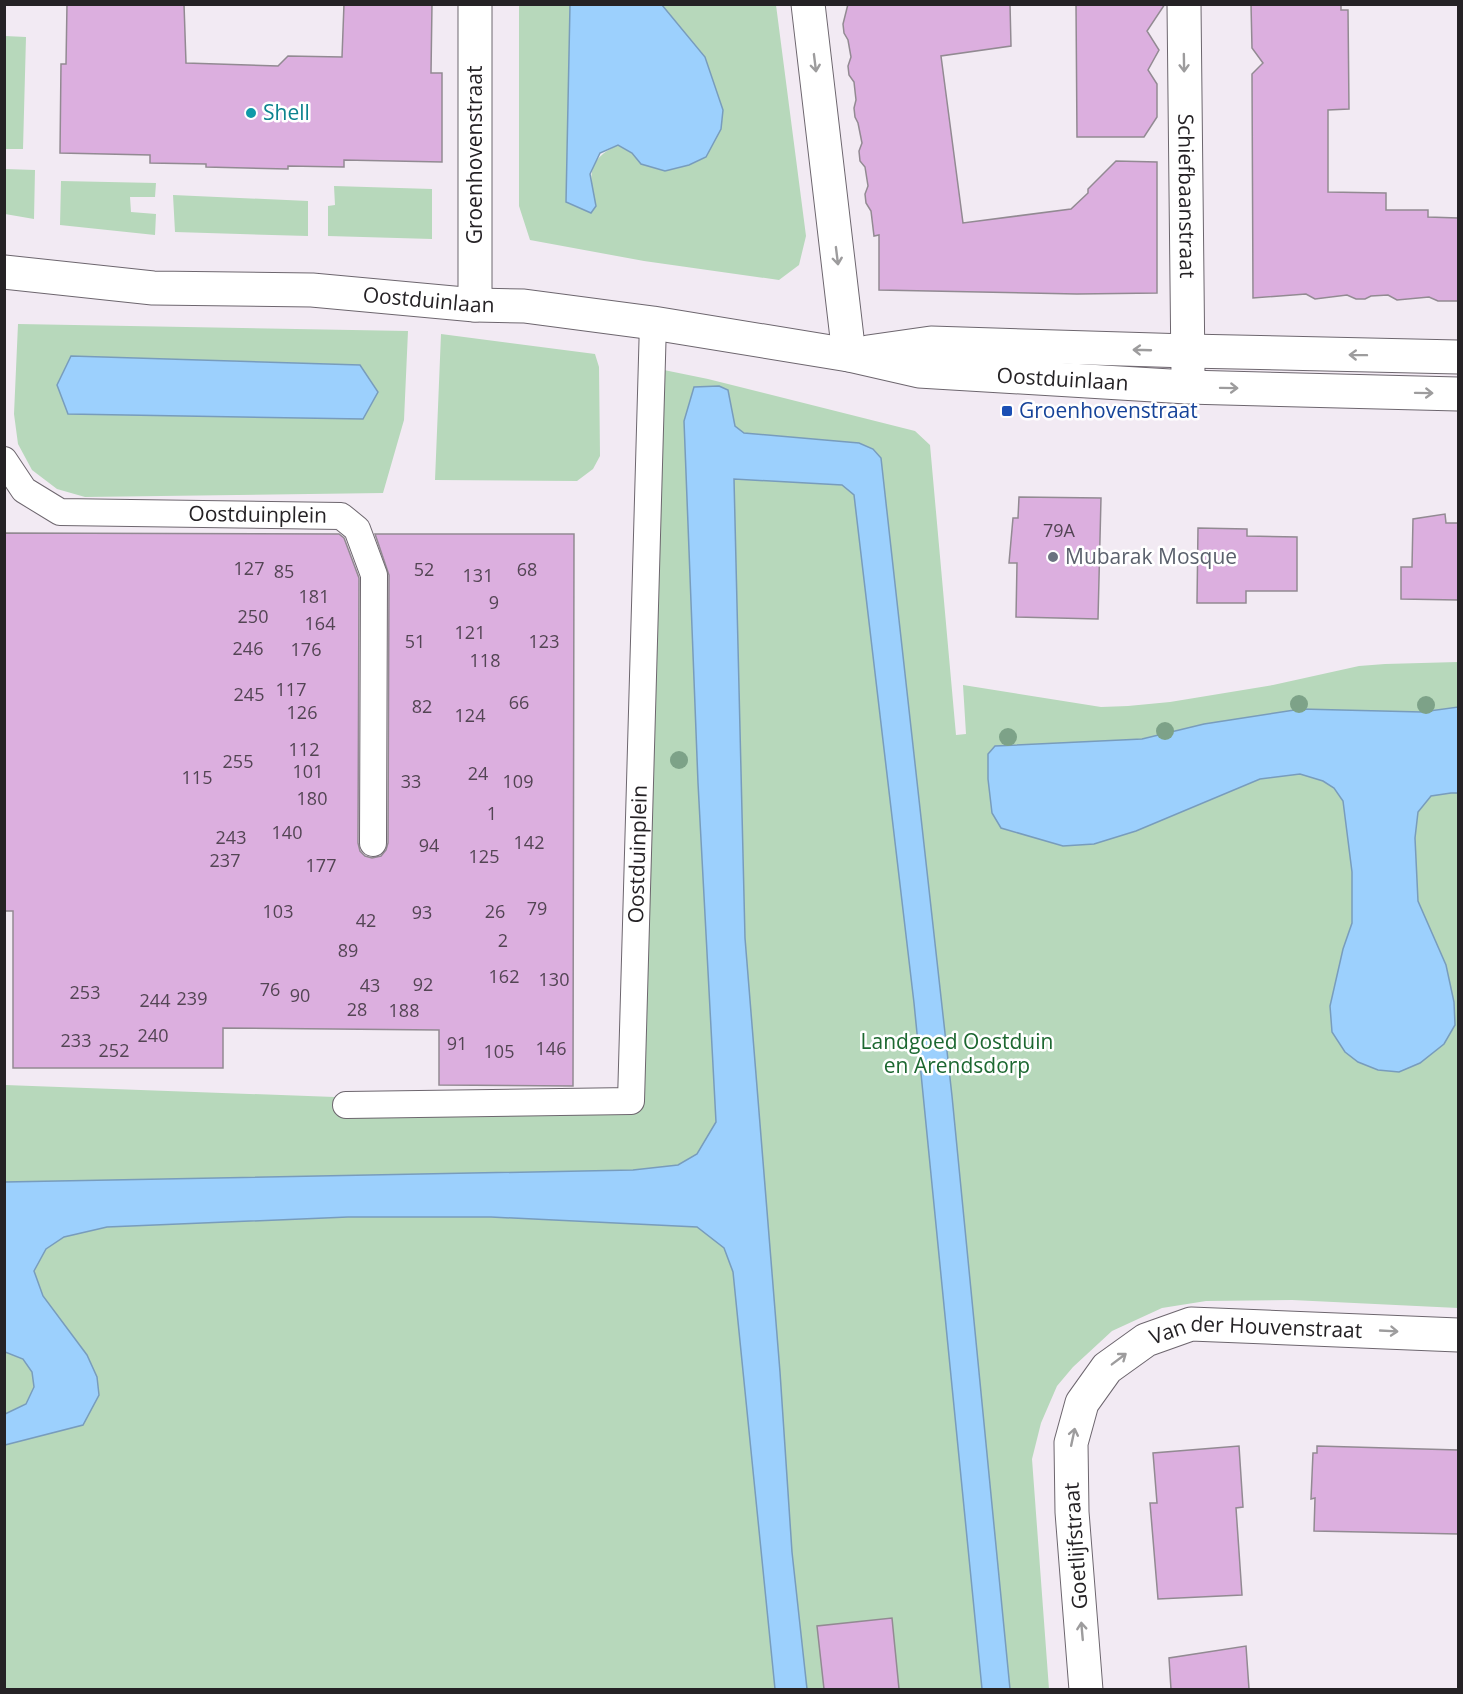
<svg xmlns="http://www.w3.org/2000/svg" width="1463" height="1694" viewBox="0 0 1463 1694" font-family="'Open Sans',sans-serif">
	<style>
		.green { fill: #b7d8bb; fill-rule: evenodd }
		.water { fill: #9cd0fd; stroke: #789cbc; stroke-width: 1.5 }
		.building { fill: #dcafdf; stroke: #928a92; stroke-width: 1.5 }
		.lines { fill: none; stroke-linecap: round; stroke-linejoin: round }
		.lane-casing { stroke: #6d666e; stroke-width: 28 }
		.street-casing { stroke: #6d666e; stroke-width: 35 }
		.lane { stroke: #fff; stroke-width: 26 }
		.street { stroke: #fff; stroke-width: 33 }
		.tree { fill: #7da288 }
		.oneway { stroke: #9d9c9d }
		.culture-dot { fill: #0f9aa8; stroke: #fff; stroke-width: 2 }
		.transit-dot { fill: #1a4fb4; stroke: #fff; stroke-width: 2 }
		.worship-dot { fill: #6b7280; stroke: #fff; stroke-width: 2 }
		.labels { text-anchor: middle; stroke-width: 5; stroke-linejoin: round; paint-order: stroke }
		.number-label { font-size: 18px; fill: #534554 }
		.culture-label { font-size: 21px; fill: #0d838f; stroke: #fff; text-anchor: start }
		.street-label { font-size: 21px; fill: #252225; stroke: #fff }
		.transit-label { font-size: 21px; fill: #164399; stroke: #fff; text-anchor: start }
		.worship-label { font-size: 21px; fill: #5b616d; stroke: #fff; text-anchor: start }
		.park-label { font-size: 21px; fill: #1d6831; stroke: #fff }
	</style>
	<rect width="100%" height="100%" fill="#f2eaf3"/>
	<!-- green -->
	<path class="green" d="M 519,5 L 570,5 L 566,202 L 592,188 C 589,165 597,155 618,145 L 632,153 L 642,164 L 665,171 L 689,165 L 705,57 L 662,5 L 776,5 L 806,236 L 799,265 L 779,280 L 644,261 L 530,240 L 519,206 Z
		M 5,36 L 26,37 L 23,149 L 5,149 Z
		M 5,169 L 35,170 L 34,219 L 5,214 Z
		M 61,181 L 156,183 L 155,197 L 130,197 L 131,212 L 156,214 L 155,235 L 60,225 Z
		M 334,186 L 432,189 L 432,239 L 328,236 L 328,206 L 335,205 Z
		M 173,195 L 308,201 L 308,236 L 175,232 Z
		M 18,324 L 408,331 L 404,420 L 383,493 L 85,497 L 57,489 L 32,470 L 18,444 L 14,414 ZM 71,356 L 360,365 L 57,385 Z
		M 441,334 L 595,354 L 599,367 L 600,456 L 593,469 L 577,481 L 435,480 Z
		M 659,369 L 708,379 L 915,431 L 930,445 L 956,735 L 966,734 L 963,685 L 1101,707 L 1128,706 L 1170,702 L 1273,685 L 1359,666 L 1385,664 L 1458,662 L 1458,1308 L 1292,1300 L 1206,1301 L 1162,1308 L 1112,1331 L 1073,1367 L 1057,1386 L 1041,1423 L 1032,1459 L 1049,1689 L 5,1690 L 5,1085 L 636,1108 Z"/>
	<!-- water -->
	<path class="water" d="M 570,5 L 662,5 L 705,57 L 723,110 L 721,129 L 706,157 L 689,165 L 665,171 L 641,164 L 632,153 L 618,145 L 600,153 L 590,174 L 596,206 L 591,213 L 566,202 Z
		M 71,356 L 360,365 L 378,392 L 363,419 L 68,414 L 57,385 Z
		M 719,386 L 728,390 L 735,426 L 744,433 L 859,443 L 873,449 L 881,458 L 952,1096 L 1010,1689 L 982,1689 L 914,1003 L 854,495 L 842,485 L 734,479 L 745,938 L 780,1372 L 792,1552 L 807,1689 L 775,1689 L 733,1272 L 724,1248 L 697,1227 L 491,1217 L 348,1217 L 107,1227 L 64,1237 L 46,1249 L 34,1271 L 43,1296 L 87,1355 L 97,1377 L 99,1395 L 83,1425 L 5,1445 L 5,1414 L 26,1404 L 34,1387 L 32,1372 L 23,1359 L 5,1352 L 5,1182 L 633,1170 L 678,1165 L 697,1154 L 716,1122 L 698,783 L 684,421 L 694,387 Z
		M 1458,707 L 1458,793 L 1451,793 L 1431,796 L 1418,812 L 1415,838 L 1418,901 L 1446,965 L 1454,1002 L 1455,1025 L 1444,1044 L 1420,1063 L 1399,1072 L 1378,1070 L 1358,1062 L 1345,1052 L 1332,1032 L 1330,1006 L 1343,949 L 1352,923 L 1352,872 L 1343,801 L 1334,788 L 1323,781 L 1300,774 L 1260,779 L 1136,831 L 1094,844 L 1063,846 L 1001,828 L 992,813 L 988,779 L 988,754 L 995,746 L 1142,739 L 1204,724 L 1301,709 L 1422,712 Z"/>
	<!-- building -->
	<path class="building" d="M 67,4 L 184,4 L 186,63 L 278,66 L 288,56 L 342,57 L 344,4 L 432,4 L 431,73 L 442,73 L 442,162 L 344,160 L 344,167 L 288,166 L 288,169 L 206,167 L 206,164 L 150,163 L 150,155 L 60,153 L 61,64 L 66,64 Z
		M 848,4 L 1010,4 L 1011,46 L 941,56 L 963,223 L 1071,209 L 1088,193 L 1088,189 L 1116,161 L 1157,162 L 1157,293 L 1077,294 L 879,290 L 879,235 L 874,236 L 871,211 L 866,203 L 865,194 L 868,186 L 865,167 L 860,161 L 859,151 L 862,143 L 858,123 L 855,117 L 854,108 L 856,100 L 854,82 L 849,75 L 848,66 L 851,57 L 848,40 L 844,33 L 843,24 Z
		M 1076,4 L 1165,4 L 1147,31 L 1159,50 L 1148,70 L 1157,84 L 1157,117 L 1144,137 L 1077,137 Z
		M 1251,4 L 1341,4 L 1341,10 L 1348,10 L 1349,109 L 1328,110 L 1328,192 L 1386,193 L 1386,210 L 1428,210 L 1428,217 L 1458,218 L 1458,301 L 1438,301 L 1429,297 L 1397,300 L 1388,295 L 1371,296 L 1365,299 L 1356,299 L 1347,295 L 1315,299 L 1306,294 L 1253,298 L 1252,74 L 1263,63 L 1252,48 Z
		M 1019,497 L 1101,498 L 1098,619 L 1016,617 L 1017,563 L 1009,563 L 1013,518 L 1018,518 Z
		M 1445,514 L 1446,523 L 1458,523 L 1458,600 L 1401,599 L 1401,567 L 1412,567 L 1413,519 Z
		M 1198,528 L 1247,529 L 1247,536 L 1297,537 L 1297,591 L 1246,591 L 1246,603 L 1197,603 Z
		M 4,533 L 339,534 L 344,538 L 359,578 L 358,843 L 360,851 L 365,856 L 372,858 L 381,856 L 386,850 L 388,843 L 389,575 L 375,534 L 574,534 L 573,1086 L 439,1085 L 439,1030 L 223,1028 L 223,1068 L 13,1068 L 13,911 L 4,911 Z
		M 1239,1446 L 1243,1507 L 1236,1508 L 1242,1595 L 1158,1599 L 1150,1503 L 1157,1503 L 1153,1453 Z
		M 1317,1446 L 1458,1450 L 1458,1534 L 1314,1531 L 1315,1498 L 1311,1499 L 1313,1453 L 1317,1453 Z
		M 892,1618 L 899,1689 L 824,1689 L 817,1626 Z
		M 1246,1646 L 1249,1689 L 1171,1689 L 1169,1658 Z"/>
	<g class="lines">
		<!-- lane casing -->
		<g class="lane-casing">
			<g id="lane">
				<path id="s1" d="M 4,460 L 24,490 L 60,512 L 341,516 L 357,529 L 374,575 L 373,843"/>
				<path id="s2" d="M 346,1105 L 631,1101 L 653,323"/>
			</g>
		</g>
		<!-- street casing -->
		<g class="street-casing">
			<g id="street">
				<path d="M 475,4 L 475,305"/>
				<path d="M 808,4 L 849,355"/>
				<path id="s3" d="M 1184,4 L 1188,373"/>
				<path id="s4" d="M 4,272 L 153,288 L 312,290 L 475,305 L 524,306 L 653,323 L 849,355 L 919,371 L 1187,387 L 1458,394"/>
				<path d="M 868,352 L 931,343 L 1188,351 L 1458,357"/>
				<path id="s5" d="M 1086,1690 L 1072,1512 L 1071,1443 L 1082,1403 L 1107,1368 L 1146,1340 L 1191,1324 L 1458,1335"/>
			</g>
		</g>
		<!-- lane -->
		<use href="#lane" class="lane"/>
		<!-- street -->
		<use href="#street" class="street"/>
	</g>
	<!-- trees -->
	<g class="tree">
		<circle cx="1299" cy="704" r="9"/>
		<circle cx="1426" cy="705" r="9"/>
		<circle cx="1165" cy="731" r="9"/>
		<circle cx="1008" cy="737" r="9"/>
		<circle cx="679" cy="760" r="9"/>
	</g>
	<!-- one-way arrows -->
	<defs><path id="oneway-shaft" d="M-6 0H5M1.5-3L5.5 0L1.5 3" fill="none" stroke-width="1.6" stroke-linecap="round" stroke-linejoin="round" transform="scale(1.5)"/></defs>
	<g class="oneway">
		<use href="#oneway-shaft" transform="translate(815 63) rotate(83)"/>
		<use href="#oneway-shaft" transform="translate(1184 63) rotate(89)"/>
		<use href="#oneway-shaft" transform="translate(837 256) rotate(83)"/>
		<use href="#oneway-shaft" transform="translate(1142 350) rotate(-178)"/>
		<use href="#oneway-shaft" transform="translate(1358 355) rotate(-179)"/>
		<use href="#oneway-shaft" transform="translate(1229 388) rotate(1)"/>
		<use href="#oneway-shaft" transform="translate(1424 393) rotate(1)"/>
		<use href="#oneway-shaft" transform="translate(1389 1331) rotate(3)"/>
		<use href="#oneway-shaft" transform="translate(1119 1359) rotate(-37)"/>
		<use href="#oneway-shaft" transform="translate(1073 1437) rotate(-78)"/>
		<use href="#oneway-shaft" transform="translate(1082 1631) rotate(-95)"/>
	</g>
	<!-- markers -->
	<circle class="culture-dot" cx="251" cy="113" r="6"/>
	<rect class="transit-dot" x="1001" y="405" width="12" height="12" rx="3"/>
	<circle class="worship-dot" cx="1053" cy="557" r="6"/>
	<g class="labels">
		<!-- number labels -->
		<g class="number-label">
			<text x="1059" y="537">79A</text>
			<text x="249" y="575">127</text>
			<text x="424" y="576">52</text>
			<text x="527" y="576">68</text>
			<text x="284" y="578">85</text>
			<text x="478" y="582">131</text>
			<text x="314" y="603">181</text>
			<text x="494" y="609">9</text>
			<text x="253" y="623">250</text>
			<text x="320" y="630">164</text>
			<text x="470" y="639">121</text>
			<text x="415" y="648">51</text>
			<text x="544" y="648">123</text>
			<text x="248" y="655">246</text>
			<text x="306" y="656">176</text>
			<text x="485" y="667">118</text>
			<text x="291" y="696">117</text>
			<text x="249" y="701">245</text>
			<text x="519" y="709">66</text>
			<text x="422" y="713">82</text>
			<text x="302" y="719">126</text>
			<text x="470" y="722">124</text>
			<text x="304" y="756">112</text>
			<text x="238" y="768">255</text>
			<text x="308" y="778">101</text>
			<text x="478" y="780">24</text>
			<text x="197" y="784">115</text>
			<text x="411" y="788">33</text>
			<text x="518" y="788">109</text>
			<text x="312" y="805">180</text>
			<text x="492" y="820">1</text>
			<text x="287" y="839">140</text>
			<text x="231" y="844">243</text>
			<text x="529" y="849">142</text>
			<text x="429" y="852">94</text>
			<text x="484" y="863">125</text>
			<text x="225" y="867">237</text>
			<text x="321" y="872">177</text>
			<text x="537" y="915">79</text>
			<text x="278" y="918">103</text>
			<text x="495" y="918">26</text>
			<text x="422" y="919">93</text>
			<text x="366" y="927">42</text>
			<text x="503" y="947">2</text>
			<text x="348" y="957">89</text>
			<text x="504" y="983">162</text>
			<text x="554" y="986">130</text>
			<text x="423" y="991">92</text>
			<text x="370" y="992">43</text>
			<text x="270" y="996">76</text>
			<text x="85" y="999">253</text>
			<text x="300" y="1002">90</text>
			<text x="192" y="1005">239</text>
			<text x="155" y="1007">244</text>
			<text x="357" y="1016">28</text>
			<text x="404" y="1017">188</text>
			<text x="153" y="1042">240</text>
			<text x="76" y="1047">233</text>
			<text x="457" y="1050">91</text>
			<text x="551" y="1055">146</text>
			<text x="114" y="1057">252</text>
			<text x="499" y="1058">105</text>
		</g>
		<!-- culture labels -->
		<g class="culture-label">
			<text x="263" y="120">Shell</text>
		</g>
		<!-- street labels -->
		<g class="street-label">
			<text transform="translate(475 155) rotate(-90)" y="7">Groenhovenstraat</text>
			<text dy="7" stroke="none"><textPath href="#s3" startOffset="192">Schiefbaanstraat</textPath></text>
			<text dy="7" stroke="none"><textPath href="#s4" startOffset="426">Oostduinlaan</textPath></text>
			<text dy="7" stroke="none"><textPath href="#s4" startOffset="1066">Oostduinlaan</textPath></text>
			<text dy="7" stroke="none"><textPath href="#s1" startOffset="276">Oostduinplein</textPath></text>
			<text dy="7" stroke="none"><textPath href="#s2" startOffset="532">Oostduinplein</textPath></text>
			<text dy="7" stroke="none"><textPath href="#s5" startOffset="492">Van der Houvenstraat</textPath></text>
			<text transform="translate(1076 1546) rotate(-94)" y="7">Goetlijfstraat</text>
		</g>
		<!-- transit labels -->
		<g class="transit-label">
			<text x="1019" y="418">Groenhovenstraat</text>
		</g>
		<!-- worship labels -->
		<g class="worship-label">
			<text x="1065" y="564">Mubarak Mosque</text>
		</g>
		<!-- park labels -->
		<g class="park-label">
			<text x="957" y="1049">Landgoed Oostduin<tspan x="957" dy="24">en Arendsdorp</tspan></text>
		</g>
	</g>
	<!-- border -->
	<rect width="1463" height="1694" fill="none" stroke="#252225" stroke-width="12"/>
</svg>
